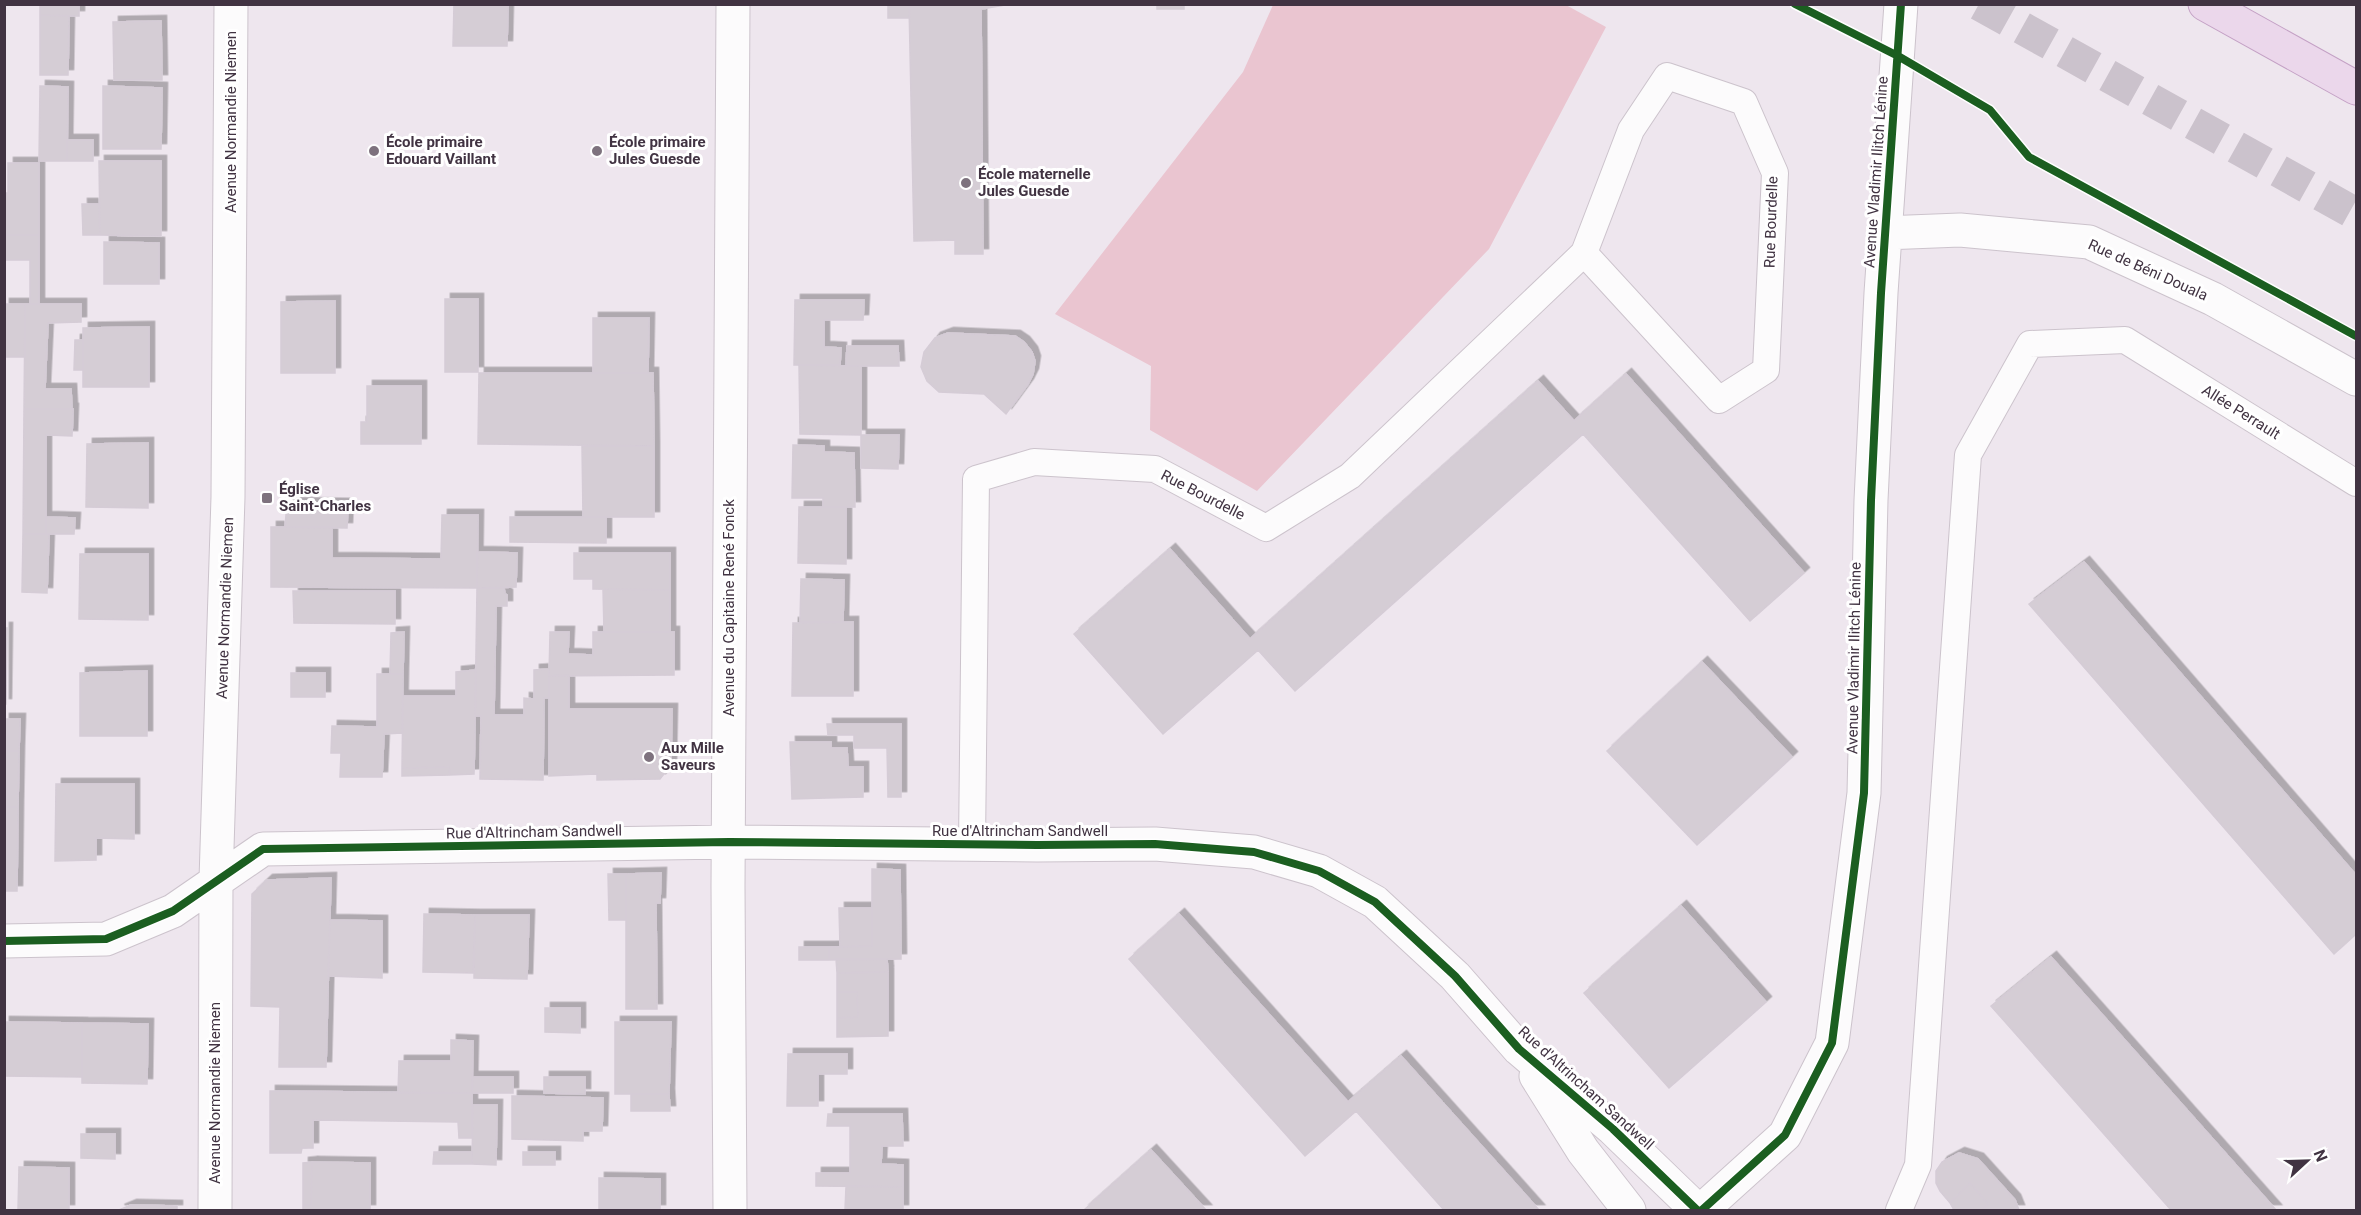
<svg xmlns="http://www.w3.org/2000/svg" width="2361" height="1215" viewBox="0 0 2361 1215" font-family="Roboto,sans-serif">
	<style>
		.green { fill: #eac5d0 }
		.building { fill: #d5cdd5; stroke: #d5ccd6; stroke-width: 1.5; filter: url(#shadow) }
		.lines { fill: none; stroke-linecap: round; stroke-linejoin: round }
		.highway-tunnel { stroke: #cbc2cc; stroke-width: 33; stroke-dasharray: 33 16; stroke-linecap: butt }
		.lane-casing { stroke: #ccc3cc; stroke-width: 28 }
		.street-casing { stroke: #ccc3cc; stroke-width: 35 }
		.highway-casing { stroke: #c4a1c5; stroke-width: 35 }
		.lane { stroke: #fcfbfc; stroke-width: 26 }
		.street { stroke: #fcfbfc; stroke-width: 33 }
		.highway { stroke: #ebd7eb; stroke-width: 33 }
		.cycleway-casing { stroke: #fff; stroke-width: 11 }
		.cycleway { stroke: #1b5e20; stroke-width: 8 }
		.poi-dot { fill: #7e727e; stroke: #fff; stroke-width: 2 }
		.labels { text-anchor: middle; stroke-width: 6; stroke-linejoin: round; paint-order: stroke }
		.street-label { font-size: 15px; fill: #413342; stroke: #fff }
		.poi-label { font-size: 15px; font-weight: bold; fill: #413342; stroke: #fff; text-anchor: start }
	</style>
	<defs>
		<filter id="shadow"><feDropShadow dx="5.5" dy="-5.5" stdDeviation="0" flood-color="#0004"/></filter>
	</defs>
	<rect width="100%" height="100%" fill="#eee6ee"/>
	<!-- green -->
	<path class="green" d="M 1273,5 L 1566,5 L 1606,27 L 1489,249 L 1257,491 L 1150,430 L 1151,366 L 1055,314 L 1243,72 Z"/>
	<!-- building -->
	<path class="building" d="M 40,4 L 79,4 L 79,16 L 40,15 Z
		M 454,4 L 508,4 L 507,46 L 453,46 Z
		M 888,4 L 909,4 L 910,18 L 888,18 Z
		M 909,4 L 981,4 L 983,254 L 955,254 L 955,240 L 914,241 Z
		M 981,4 L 1011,4 L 981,9 Z
		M 1157,4 L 1184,4 L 1184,9 L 1157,9 Z
		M 40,15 L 69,16 L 68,75 L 40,75 Z
		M 161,21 L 162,80 L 114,80 L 113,22 Z
		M 40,86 L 68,87 L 67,161 L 39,161 Z
		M 103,86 L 162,88 L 161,149 L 103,149 Z
		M 67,140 L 93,140 L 93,161 L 67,161 Z
		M 99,161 L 161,161 L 161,236 L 100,235 Z
		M 8,163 L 39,163 L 39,235 L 4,235 L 4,193 L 8,193 Z
		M 82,204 L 99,204 L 100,235 L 83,235 Z
		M 4,235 L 39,235 L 39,304 L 30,304 L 30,260 L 4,260 Z
		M 104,242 L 159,243 L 159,284 L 104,284 Z
		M 445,299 L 478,299 L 478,372 L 445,372 Z
		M 795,300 L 864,300 L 863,320 L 824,320 L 824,347 L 841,348 L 840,365 L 794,365 Z
		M 335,301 L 335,373 L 281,373 L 281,302 Z
		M 4,304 L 25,304 L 25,357 L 4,357 Z
		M 25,304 L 81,304 L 81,322 L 48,323 L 45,389 L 71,389 L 72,409 L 24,409 Z
		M 593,318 L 649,318 L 648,373 L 593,373 Z
		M 149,327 L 149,387 L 83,387 L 83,328 Z
		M 948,333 L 1015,336 L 1024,342 L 1032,352 L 1035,361 L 1033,374 L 1028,384 L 1006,414 L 984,394 L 939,392 L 927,381 L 921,367 L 924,352 L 935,338 Z
		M 75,340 L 83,340 L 83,370 L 74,370 Z
		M 847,346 L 898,346 L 899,366 L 846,366 Z
		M 799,365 L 861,366 L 861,435 L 800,434 Z
		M 479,373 L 653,373 L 654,446 L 478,444 Z
		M 1626,374 L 1804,573 L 1750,621 L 1583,434 L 1295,691 L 1258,650 L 1163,734 L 1074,634 L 1170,549 L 1250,639 L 1538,381 L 1574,421 Z
		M 367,386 L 421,386 L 421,444 L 361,444 L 361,422 L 367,422 Z
		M 24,409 L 73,409 L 72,436 L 46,435 L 46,534 L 23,534 Z
		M 861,435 L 899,435 L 898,469 L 861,468 Z
		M 148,443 L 148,508 L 86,507 L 87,444 Z
		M 793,445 L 824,446 L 824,452 L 854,453 L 855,507 L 823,507 L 823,498 L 792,498 Z
		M 582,446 L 654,446 L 654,517 L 583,517 Z
		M 287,503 L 348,504 L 347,528 L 285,527 Z
		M 799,507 L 846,507 L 846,564 L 798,563 Z
		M 442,515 L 478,515 L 477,588 L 271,587 L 271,527 L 332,527 L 332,558 L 441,559 Z
		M 46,517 L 75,518 L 74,534 L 46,534 Z
		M 510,517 L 606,517 L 606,543 L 510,542 Z
		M 23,534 L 49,534 L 47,593 L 22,592 Z
		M 477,552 L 517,553 L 516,587 L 477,588 Z
		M 574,553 L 670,553 L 670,590 L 593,589 L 593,579 L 574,579 Z
		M 80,554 L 148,554 L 148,620 L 79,619 Z
		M 2084,562 L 2356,875 L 2356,934 L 2334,954 L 2029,604 Z
		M 801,579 L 844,580 L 843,622 L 800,622 Z
		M 477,588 L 504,588 L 505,594 L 507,595 L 507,606 L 496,606 L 494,715 L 524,715 L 524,698 L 534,699 L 534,670 L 549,669 L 549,698 L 544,698 L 543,780 L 480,779 L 481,716 L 475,716 Z
		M 603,589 L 670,590 L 670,632 L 604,632 Z
		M 293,591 L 395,591 L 395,624 L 294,623 Z
		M 853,622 L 853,696 L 792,696 L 793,623 Z
		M 4,628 L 7,628 L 6,704 L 4,704 Z
		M 404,632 L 403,674 L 390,674 L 391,633 Z
		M 550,632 L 569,632 L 568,654 L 593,655 L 593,632 L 674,632 L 674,675 L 549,676 Z
		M 1702,662 L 1792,757 L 1697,845 L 1607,751 Z
		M 476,670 L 474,774 L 450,775 L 449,767 L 402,768 L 403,696 L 456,696 L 456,672 Z
		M 147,671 L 147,736 L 80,736 L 80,673 Z
		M 291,673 L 325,673 L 325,697 L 291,697 Z
		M 377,674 L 403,674 L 402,733 L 384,734 L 382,777 L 340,777 L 341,753 L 331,753 L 332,726 L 377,727 Z
		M 569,675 L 569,709 L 672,709 L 671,765 L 660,779 L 597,780 L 597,774 L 549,776 L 549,676 Z
		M 4,719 L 20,719 L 19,751 L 4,751 Z
		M 827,724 L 901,724 L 901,797 L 888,797 L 887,748 L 854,748 L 854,735 L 828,735 Z
		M 790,742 L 831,742 L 831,748 L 847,748 L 848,767 L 863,767 L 863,797 L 792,799 Z
		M 4,751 L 19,751 L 18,807 L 4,807 Z
		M 449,767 L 450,775 L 402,776 L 402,768 Z
		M 56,784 L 134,784 L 134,839 L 96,838 L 96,860 L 55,861 Z
		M 4,807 L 18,807 L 17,891 L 4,891 Z
		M 872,869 L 900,870 L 901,959 L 829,960 L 829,947 L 872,946 Z
		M 661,873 L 660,903 L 656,903 L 657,1009 L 626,1009 L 626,874 Z
		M 608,874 L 626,874 L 626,920 L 609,920 Z
		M 331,878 L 326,1067 L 279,1067 L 280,1007 L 251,1006 L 252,894 L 267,880 Z
		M 1681,906 L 1766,1002 L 1669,1088 L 1584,993 Z
		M 839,908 L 872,908 L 872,946 L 840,947 Z
		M 424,914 L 475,915 L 473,973 L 423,972 Z
		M 1179,914 L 1348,1102 L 1401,1056 L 1539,1210 L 1444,1210 L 1356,1111 L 1305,1156 L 1129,959 Z
		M 475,915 L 529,915 L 527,979 L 474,978 Z
		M 330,920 L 382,921 L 382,978 L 328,976 Z
		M 799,947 L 829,947 L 829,960 L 799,960 Z
		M 2051,957 L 2276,1210 L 2171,1210 L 1991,1006 Z
		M 836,959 L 887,959 L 888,972 L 837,973 Z
		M 888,972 L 888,1036 L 837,1037 L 837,1018 L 858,1017 L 857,992 L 837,992 L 837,973 Z
		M 837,992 L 857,992 L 858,1017 L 837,1018 Z
		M 545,1008 L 580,1008 L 580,1033 L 545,1032 Z
		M 4,1022 L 82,1023 L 82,1077 L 4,1076 Z
		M 615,1022 L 671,1022 L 669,1094 L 615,1094 Z
		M 82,1023 L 148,1024 L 147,1084 L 82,1083 Z
		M 451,1040 L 473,1041 L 472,1093 L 398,1093 L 399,1061 L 451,1061 Z
		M 788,1054 L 847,1054 L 847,1074 L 818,1074 L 818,1106 L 787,1106 Z
		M 473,1077 L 513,1077 L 513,1093 L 472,1093 Z
		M 544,1077 L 585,1077 L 585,1094 L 544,1093 Z
		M 270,1091 L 472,1093 L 472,1138 L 459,1138 L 458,1122 L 313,1120 L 313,1148 L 302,1148 L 301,1153 L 270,1153 Z
		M 631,1094 L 669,1094 L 670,1111 L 631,1111 Z
		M 512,1096 L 603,1098 L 602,1131 L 583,1131 L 583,1141 L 512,1139 Z
		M 473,1105 L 497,1105 L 496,1165 L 472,1164 Z
		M 828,1114 L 902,1114 L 903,1146 L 882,1146 L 881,1164 L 903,1165 L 903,1187 L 816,1186 L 816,1173 L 850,1173 L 850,1126 L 827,1126 Z
		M 81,1134 L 115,1134 L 115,1159 L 81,1158 Z
		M 1151,1150 L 1206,1210 L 1084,1210 Z
		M 434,1152 L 472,1152 L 472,1164 L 433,1164 Z
		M 523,1152 L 555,1152 L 555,1165 L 523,1165 Z
		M 1959,1153 L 1978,1159 L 2015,1200 L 2019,1210 L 1982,1210 L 1988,1204 L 1970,1183 L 1950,1203 L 1940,1191 L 1936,1183 L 1936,1171 L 1942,1162 Z
		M 312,1162 L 370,1163 L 370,1210 L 303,1210 L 303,1205 L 311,1205 Z
		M 312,1162 L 311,1205 L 303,1205 L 303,1163 Z
		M 19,1167 L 69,1168 L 69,1210 L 18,1210 Z
		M 599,1178 L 660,1179 L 660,1210 L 599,1210 Z
		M 1970,1183 L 1988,1204 L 1982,1210 L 1954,1210 L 1950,1203 Z
		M 846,1186 L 903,1187 L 903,1210 L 845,1210 Z
		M 131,1205 L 177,1206 L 177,1210 L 119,1210 Z"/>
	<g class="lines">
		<!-- highway-tunnel -->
		<path class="highway-tunnel" d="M 1979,4 L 2356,214"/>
		<!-- lane casing -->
		<g class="lane-casing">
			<path id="lane" d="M 972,845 L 976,479 L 1034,462 L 1155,469 L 1266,528 L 1350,476 L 1584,253 L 1631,130 L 1667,76 L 1744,102 L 1775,173 L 1766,370 L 1719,400 L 1584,253
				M 1899,1210 L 1918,1165 L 1968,455 L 2030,344 L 2125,340 L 2356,483"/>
		</g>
		<!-- street casing -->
		<g class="street-casing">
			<path id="street" d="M 1884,233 L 1960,230 L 2089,242 L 2213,299 L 2356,379
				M 4,941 L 106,939 L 173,911 L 263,849 L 729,842 L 1037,845 L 1155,844 L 1254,852 L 1319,871 L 1375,902 L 1455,976 L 1519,1049 L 1613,1129 L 1697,1210
				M 1536,1076 L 1583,1151 L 1629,1210
				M 215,1210 L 216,880 L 228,497 L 231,4
				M 730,1210 L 728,886 L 733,4
				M 1702,1210 L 1785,1135 L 1832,1043 L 1864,793 L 1871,500 L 1881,293 L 1901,4"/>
		</g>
		<!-- highway casing -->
		<g class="highway-casing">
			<path id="highway" d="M 2205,4 L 2356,88"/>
		</g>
		<!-- lane -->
		<use href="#lane" class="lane"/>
		<!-- street -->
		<use href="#street" class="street"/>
		<!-- highway -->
		<use href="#highway" class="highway"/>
		<!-- cycleway casing -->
		<g class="cycleway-casing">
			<path id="cycleway" d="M 1795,4 L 1898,56 L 1990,110 L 2029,157 L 2356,336
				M 4,941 L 106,939 L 173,911 L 263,849 L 729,842 L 1037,845 L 1155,844 L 1254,852 L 1319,871 L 1375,902 L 1455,976 L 1519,1049 L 1613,1129 L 1697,1210
				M 1702,1210 L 1785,1135 L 1832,1043 L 1864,793 L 1871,500 L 1881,293 L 1901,4"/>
		</g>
		<!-- cycleway -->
		<use href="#cycleway" class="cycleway"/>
	</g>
	<!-- markers -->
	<g class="poi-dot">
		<circle cx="374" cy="151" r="6"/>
		<circle cx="597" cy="151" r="6"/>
		<circle cx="966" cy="183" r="6"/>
		<rect x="261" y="492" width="12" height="12" rx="3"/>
		<circle cx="649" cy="757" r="6"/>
	</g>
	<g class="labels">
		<!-- street labels -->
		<g class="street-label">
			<text transform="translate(231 122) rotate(-90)" y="5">Avenue Normandie Niemen</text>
			<text transform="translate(1876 172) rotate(-86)" y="5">Avenue Vladimir Ilitch Lénine</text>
			<text transform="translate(1771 222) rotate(-88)" y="5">Rue Bourdelle</text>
			<text transform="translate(2148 270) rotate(24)" y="5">Rue de Béni Douala</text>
			<text transform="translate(2241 412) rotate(32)" y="5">Allée Perrault</text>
			<text transform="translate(1203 495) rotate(27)" y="5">Rue Bourdelle</text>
			<text transform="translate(225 608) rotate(-88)" y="5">Avenue Normandie Niemen</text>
			<text transform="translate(729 608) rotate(-90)" y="5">Avenue du Capitaine René Fonck</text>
			<text transform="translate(1854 658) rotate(-89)" y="5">Avenue Vladimir Ilitch Lénine</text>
			<text x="1020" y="836">Rue d'Altrincham Sandwell</text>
			<text transform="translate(534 832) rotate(-1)" y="5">Rue d'Altrincham Sandwell</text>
			<text transform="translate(1586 1088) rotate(42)" y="5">Rue d'Altrincham Sandwell</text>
			<text transform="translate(215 1093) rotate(-90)" y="5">Avenue Normandie Niemen</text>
		</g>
		<!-- poi labels -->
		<g class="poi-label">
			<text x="386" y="147">École primaire<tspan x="386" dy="17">Edouard Vaillant</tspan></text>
			<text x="609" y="147">École primaire<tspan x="609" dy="17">Jules Guesde</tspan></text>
			<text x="978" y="179">École maternelle<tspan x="978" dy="17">Jules Guesde</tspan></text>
			<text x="279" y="494">Église<tspan x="279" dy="17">Saint-Charles</tspan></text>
			<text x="661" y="753">Aux Mille<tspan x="661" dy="17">Saveurs</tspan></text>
		</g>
	</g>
	<!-- border -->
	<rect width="2361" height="1215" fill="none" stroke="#413342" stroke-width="12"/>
	<!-- north arrow -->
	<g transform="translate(2307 1161) rotate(68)" stroke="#ffffff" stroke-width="4.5" paint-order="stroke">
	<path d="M0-4.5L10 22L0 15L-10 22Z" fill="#413342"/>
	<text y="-9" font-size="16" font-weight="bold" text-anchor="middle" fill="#413342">N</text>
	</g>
</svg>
